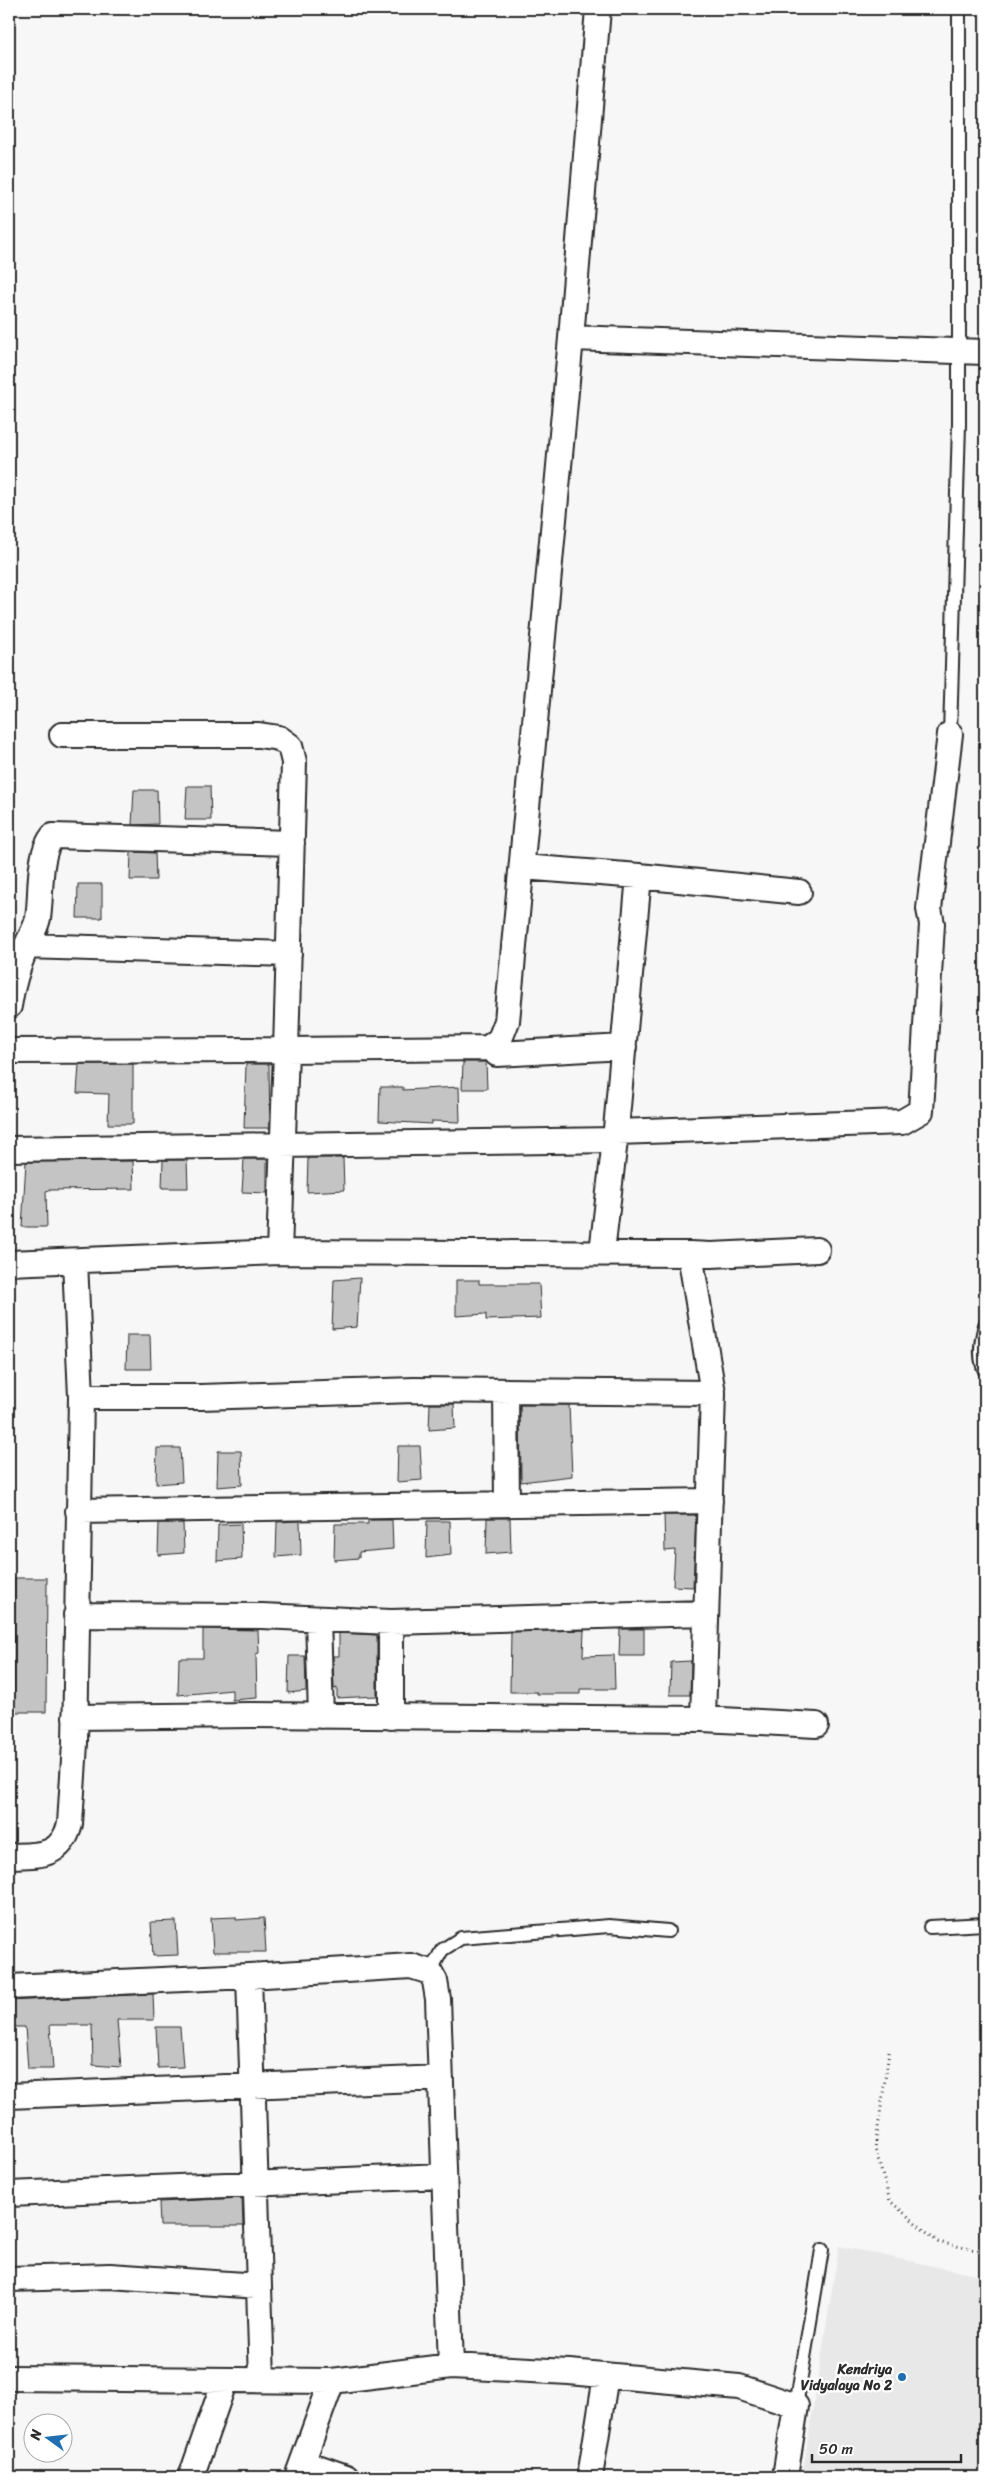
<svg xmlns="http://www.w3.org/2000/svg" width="994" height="2486" viewBox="0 0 994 2486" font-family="Sriracha,sans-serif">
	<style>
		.built { fill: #e8e8e8 }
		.building { fill: #c4c4c4; stroke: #2b2b2b }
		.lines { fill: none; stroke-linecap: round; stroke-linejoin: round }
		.service-casing { stroke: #2b2b2b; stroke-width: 16 }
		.minor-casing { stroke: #2b2b2b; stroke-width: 28 }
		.path { stroke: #2b2b2b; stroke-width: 3; stroke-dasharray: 1 4; stroke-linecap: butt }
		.service { stroke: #fff; stroke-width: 12 }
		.minor { stroke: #fff; stroke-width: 24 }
		.poi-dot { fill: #1f6fb2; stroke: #fff; stroke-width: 2 }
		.labels { text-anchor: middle; stroke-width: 4.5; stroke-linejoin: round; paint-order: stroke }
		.poi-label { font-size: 14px; font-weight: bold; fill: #2b2b2b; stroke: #fff; text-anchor: end }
	</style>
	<rect width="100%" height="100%" fill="#f7f7f7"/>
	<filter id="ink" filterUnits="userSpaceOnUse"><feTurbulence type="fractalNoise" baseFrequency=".02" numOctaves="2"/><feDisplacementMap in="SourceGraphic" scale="10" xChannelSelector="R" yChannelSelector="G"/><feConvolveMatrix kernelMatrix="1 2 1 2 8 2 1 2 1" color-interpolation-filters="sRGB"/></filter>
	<g filter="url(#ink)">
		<!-- built -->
		<path class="built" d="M 839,2246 L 985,2277 L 985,2477 L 802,2477 Z"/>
		<!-- building -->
		<path class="building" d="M 187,786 L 210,786 L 211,820 L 185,820 Z
			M 134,790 L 157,790 L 158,824 L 132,825 Z
			M 131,852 L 155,853 L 156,880 L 130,880 Z
			M 78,884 L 102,884 L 102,918 L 77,918 Z
			M 463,1062 L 486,1062 L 487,1089 L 462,1089 Z
			M 79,1064 L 133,1064 L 133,1124 L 108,1124 L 109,1094 L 77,1093 Z
			M 246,1064 L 269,1064 L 270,1128 L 244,1128 Z
			M 380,1087 L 403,1087 L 403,1090 L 459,1087 L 460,1122 L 432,1121 L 432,1124 L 379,1121 Z
			M 308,1158 L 343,1158 L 344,1190 L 307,1192 Z
			M 244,1159 L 267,1159 L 267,1193 L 242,1192 Z
			M 163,1160 L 187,1160 L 188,1188 L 162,1188 Z
			M 133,1161 L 134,1189 L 50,1190 L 46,1191 L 47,1227 L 22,1227 L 26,1162 Z
			M 360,1278 L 357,1327 L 332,1329 L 334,1280 Z
			M 456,1280 L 479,1280 L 479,1284 L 539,1284 L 541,1318 L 486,1320 L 486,1314 L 456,1316 Z
			M 127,1335 L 150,1335 L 151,1369 L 126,1369 Z
			M 430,1404 L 454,1404 L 455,1428 L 429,1430 Z
			M 520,1405 L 569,1405 L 572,1476 L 521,1482 Z
			M 398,1446 L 420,1446 L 422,1480 L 397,1482 Z
			M 157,1448 L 180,1448 L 182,1482 L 156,1484 Z
			M 218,1451 L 241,1451 L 242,1485 L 217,1487 Z
			M 664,1515 L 696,1515 L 693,1587 L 673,1586 L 675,1550 L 665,1551 Z
			M 487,1518 L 510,1518 L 511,1552 L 486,1554 Z
			M 368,1520 L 392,1520 L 393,1549 L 359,1552 L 359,1558 L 334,1560 L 335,1524 L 368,1524 Z
			M 300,1521 L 301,1555 L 276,1557 L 277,1522 Z
			M 427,1521 L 450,1521 L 451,1555 L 426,1558 Z
			M 159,1523 L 183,1523 L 184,1553 L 158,1555 Z
			M 241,1524 L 242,1559 L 217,1561 L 218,1525 Z
			M 15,1578 L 47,1578 L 46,1712 L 14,1712 Z
			M 203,1629 L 258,1630 L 259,1653 L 256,1654 L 257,1698 L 232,1700 L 232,1690 L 178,1695 L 179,1658 L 203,1658 Z
			M 620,1629 L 644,1629 L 644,1656 L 619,1656 Z
			M 584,1630 L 583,1656 L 614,1655 L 615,1689 L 580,1689 L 580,1694 L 537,1694 L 537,1692 L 510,1692 L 511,1632 Z
			M 339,1633 L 377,1635 L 377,1696 L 337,1698 L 337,1688 L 334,1689 L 333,1656 L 339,1656 Z
			M 289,1656 L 305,1656 L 306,1691 L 288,1693 Z
			M 691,1661 L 690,1695 L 670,1695 L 671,1662 Z
			M 236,1917 L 236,1920 L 264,1918 L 266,1952 L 213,1952 L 211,1918 Z
			M 176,1921 L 178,1955 L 153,1956 L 151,1922 Z
			M 153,1994 L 154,2020 L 117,2020 L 121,2067 L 93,2065 L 92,2025 L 50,2025 L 53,2069 L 28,2069 L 25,2027 L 9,2027 L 9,2001 Z
			M 156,2027 L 180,2027 L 183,2067 L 158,2068 Z
			M 242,2198 L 243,2226 L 160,2226 L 159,2202 Z"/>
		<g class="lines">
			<!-- service casing -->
			<g class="service-casing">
				<path id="service" d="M 950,734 L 959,424 L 959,9
					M 985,1325 C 981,1340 978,1357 985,1371
					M 930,1927 L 985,1924
					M 430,1972 L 442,1950 L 461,1938 L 609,1926 L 668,1931
					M 796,2406 L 822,2250"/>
			</g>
			<!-- minor casing -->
			<g class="minor-casing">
				<path id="minor" d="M 571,338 L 598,9
					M 522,867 L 639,876 L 799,892
					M 26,946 L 289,954
					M 9,1006 C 12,985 18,966 26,947 C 30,937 36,928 38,918 C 42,894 37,855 53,836 L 292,843
					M 9,1051 L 286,1050 L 294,762 L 290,746 L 279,738 L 259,735 L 62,735
					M 497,1054 L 624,1047
					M 9,1149 L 615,1140 L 617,1132 L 902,1122 L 921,1111 L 932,924 L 929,909 L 950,734
					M 279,1252 L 690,1254 L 713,1393 L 703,1719
					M 602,1252 L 615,1140 L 639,876
					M 690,1254 L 711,1255 L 817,1250
					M 9,1263 L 279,1252 L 286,1050 L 488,1048 L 500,1039 L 507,1021 L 571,338 L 985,352
					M 506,1391 L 507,1504
					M 81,1397 L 201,1397 L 414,1390 L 713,1393
					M 78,1511 L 710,1501
					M 76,1615 L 262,1616 L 391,1622 L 705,1613
					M 318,1619 L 321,1716
					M 391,1622 L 391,1717
					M 75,1717 L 252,1715 L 703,1719 L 816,1725
					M 9,1856 C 38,1855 61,1858 70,1824 L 75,1743 L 81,1397 L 75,1261
					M 249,1976 L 262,2380
					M 9,1987 L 249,1976 L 411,1966 L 430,1972 L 435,1981 L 438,1999 L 451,2366
					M 9,2096 L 441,2078
					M 9,2194 L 444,2176
					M 9,2279 L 110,2276 L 259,2286
					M 9,2378 L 332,2381 L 451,2366 L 569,2372 L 739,2387 L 796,2406 L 785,2477
					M 303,2462 L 346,2477
					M 191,2477 L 225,2380
					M 297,2477 L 332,2381
					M 590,2477 L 606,2375"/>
			</g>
			<!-- path -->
			<path class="path" d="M 889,2052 L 875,2149 L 890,2201 L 938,2242 L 985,2252"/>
			<!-- service -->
			<use href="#service" class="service"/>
			<!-- minor -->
			<use href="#minor" class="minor"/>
		</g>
	</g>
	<!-- markers -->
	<circle class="poi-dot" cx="902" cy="2377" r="5"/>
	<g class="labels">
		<!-- poi labels -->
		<g class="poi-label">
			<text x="892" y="2374">Kendriya<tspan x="892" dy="16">Vidyalaya No 2</tspan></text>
		</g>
	</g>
	<!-- margin -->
	<rect width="994" height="2486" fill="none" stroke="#fff" stroke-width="30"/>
	<rect x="15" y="15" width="964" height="2456" fill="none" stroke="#2b2b2b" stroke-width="2" filter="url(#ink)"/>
	<!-- north arrow -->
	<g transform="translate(48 2438) rotate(285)"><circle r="24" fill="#ffffff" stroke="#aaaaaa"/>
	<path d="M0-4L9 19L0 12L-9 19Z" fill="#1f6fb2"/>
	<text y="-8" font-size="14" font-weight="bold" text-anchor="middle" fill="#2b2b2b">N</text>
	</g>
	<!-- scale -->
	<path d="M812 2454v8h149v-8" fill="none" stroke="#2b2b2b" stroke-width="2.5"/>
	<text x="819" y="2454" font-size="15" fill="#2b2b2b" stroke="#ffffff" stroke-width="4" paint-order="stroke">50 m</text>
</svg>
